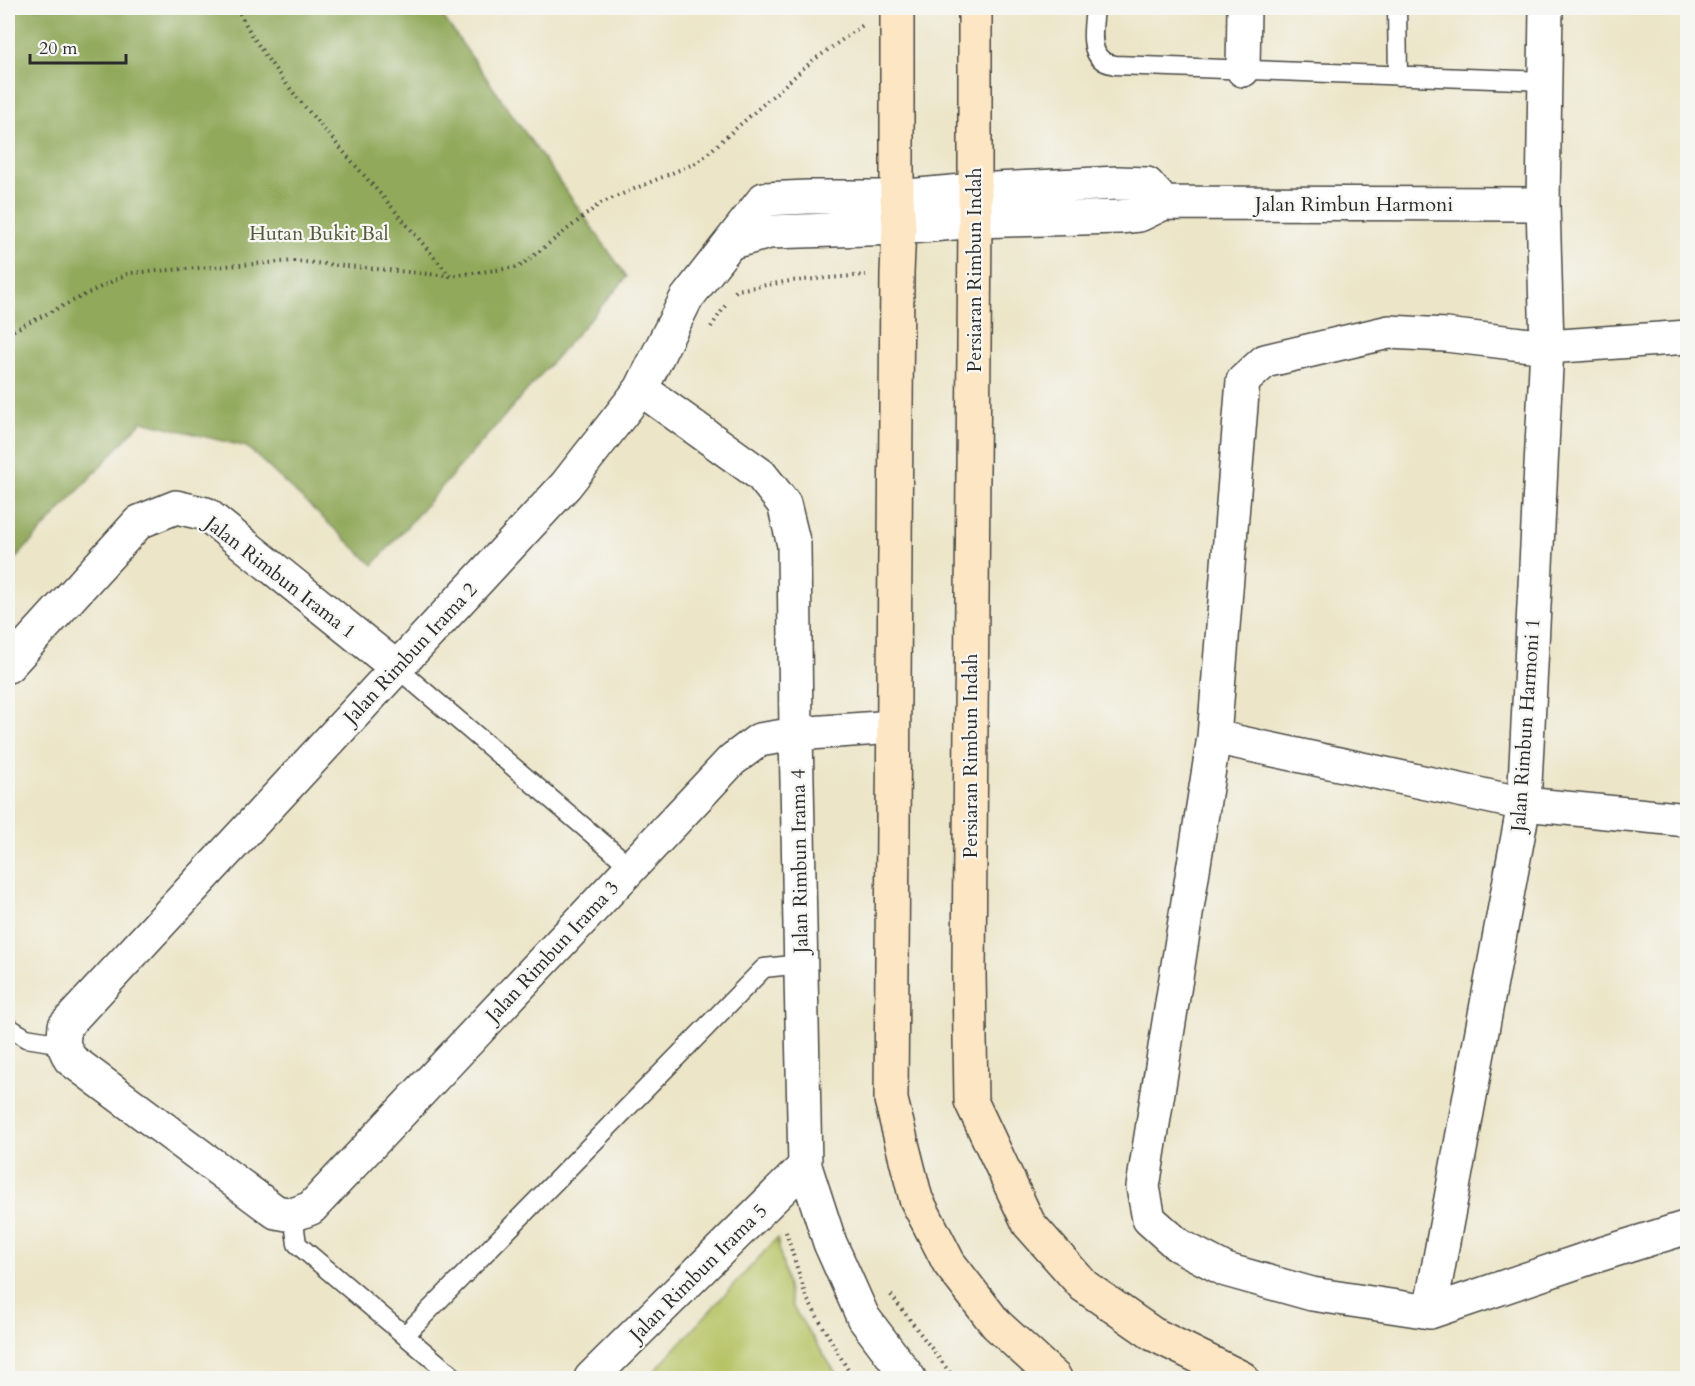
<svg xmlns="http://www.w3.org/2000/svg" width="1695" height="1386" viewBox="0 0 1695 1386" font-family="Cardo,serif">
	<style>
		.green { fill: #b6c364; stroke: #707748; stroke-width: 1.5 }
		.forest { fill: #90a95a; stroke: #5e6a42; stroke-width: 1.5 }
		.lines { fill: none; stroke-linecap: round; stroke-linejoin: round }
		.lane-casing { stroke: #484743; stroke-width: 21 }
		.street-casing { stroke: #484743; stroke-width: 36 }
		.secondary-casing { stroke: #484743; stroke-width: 36 }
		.path { stroke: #484743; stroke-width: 4; stroke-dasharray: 1.5 4.5; stroke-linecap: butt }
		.lane { stroke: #fff; stroke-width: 18 }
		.street { stroke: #fff; stroke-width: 33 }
		.secondary { stroke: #fce6c4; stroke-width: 33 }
		.labels { text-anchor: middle; stroke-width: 4.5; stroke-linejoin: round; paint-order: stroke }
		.street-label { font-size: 20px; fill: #2b2b2b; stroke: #f6f6f2 }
		.park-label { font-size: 20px; fill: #55593c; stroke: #f6f6f2 }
	</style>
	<rect width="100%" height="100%" fill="#f6f6f2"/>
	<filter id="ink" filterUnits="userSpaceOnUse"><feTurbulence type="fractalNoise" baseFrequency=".0167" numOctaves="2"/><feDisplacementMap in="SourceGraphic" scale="12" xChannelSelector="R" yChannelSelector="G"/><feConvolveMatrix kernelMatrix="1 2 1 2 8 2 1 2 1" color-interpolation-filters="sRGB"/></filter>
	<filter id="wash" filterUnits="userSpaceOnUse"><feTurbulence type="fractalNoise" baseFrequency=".008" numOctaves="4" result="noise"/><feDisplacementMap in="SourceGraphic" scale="24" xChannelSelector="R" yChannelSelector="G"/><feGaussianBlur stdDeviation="1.35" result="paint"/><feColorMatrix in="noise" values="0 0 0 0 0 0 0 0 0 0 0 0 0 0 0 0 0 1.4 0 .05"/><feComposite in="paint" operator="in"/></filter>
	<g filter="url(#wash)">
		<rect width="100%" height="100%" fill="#ece5c8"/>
		<!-- green -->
		<path class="green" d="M 777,1238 L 792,1306 L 839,1378 L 648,1378 Z"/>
		<!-- forest -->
		<path class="forest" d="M 8,8 L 437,8 L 627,277 L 373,565 L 247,447 L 142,421 L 8,567 Z"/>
	</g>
	<g filter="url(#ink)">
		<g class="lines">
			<!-- lane casing -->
			<g class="lane-casing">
				<path id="lane" d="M 1095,8 C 1094,22 1088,50 1102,60 C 1105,63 1111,64 1115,65 L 1545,81
					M 1397,8 L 1398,76
					M 397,668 L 631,867
					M 8,1027 L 26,1038 L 63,1044
					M 293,1215 L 297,1244 L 455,1378
					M 405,1335 L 764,968 L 801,964"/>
			</g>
			<!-- street casing -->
			<g class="street-casing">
				<path id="street" d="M 1243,70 L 1244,8
					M 732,242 L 769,232 L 899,228 L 975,221 L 1119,217 L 1139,215 L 1164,203 L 1543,204
					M 1688,337 L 1547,347 L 1446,335 L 1389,332 L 1265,361 L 1243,381 L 1214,737 L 1143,1187 L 1149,1219 L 1178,1245 L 1226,1270 L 1312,1294 L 1430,1312 L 1592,1257 L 1688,1227
					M 641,389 L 761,475 L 784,504 L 794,545 L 796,734 L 805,1166 L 830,1243 L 863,1317 L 909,1378
					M 8,666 L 139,522 L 176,507 L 206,514 L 397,668
					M 893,727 L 796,734 L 759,740 L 732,760 L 311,1208 L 293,1215 L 276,1212 L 70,1059 L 63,1044 L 65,1026 L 566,485 L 641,389 L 686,299 L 764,199 L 808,197 L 897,197 L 974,190 L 1118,183 L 1147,184 L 1164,203
					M 1214,737 L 1524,804 L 1688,820
					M 1430,1312 L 1524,804 L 1547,347 L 1543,204 L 1546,8
					M 591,1378 L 805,1166"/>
			</g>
			<!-- secondary casing -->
			<g class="secondary-casing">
				<path id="secondary" d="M 897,8 L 897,197 L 899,228 L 897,273 L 891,1100 L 916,1199 L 949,1263 L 996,1324 L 1055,1378
					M 975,8 L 975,221 L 969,973 L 971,1101 L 1029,1224 L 1084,1286 L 1153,1334 L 1242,1378"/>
			</g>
			<!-- path -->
			<path class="path" d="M 237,8 C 266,66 312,115 355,165 C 387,201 419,239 450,276 L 519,267 L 601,203 L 698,162 L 811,62 L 863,25
				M 735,292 L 737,290 L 790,281 L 866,275
				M 711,327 L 727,303
				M 8,333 L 129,273 L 295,261 L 449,276
				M 786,1232 L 806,1297 L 848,1370 L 856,1378
				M 891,1295 L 954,1378"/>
			<!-- lane -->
			<use href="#lane" class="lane"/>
			<!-- street -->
			<use href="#street" class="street"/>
			<!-- secondary -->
			<use href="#secondary" class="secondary"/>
		</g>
	</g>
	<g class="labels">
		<!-- street labels -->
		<g class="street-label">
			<text x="1354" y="211">Jalan Rimbun Harmoni</text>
			<text transform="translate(974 270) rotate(-90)" y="7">Persiaran Rimbun Indah</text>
			<text transform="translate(281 577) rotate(38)" y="7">Jalan Rimbun Irama 1</text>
			<text transform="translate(410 653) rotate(-47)" y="7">Jalan Rimbun Irama 2</text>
			<text transform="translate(1525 725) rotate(-86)" y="7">Jalan Rimbun Harmoni 1</text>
			<text transform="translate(970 756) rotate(-90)" y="7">Persiaran Rimbun Indah</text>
			<text transform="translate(799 861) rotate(-91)" y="7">Jalan Rimbun Irama 4</text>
			<text transform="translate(552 951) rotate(-47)" y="7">Jalan Rimbun Irama 3</text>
			<text transform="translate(698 1272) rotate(-45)" y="7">Jalan Rimbun Irama 5</text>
		</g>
		<!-- park labels -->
		<g class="park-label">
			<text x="319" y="240">Hutan Bukit Bal</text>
		</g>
	</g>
	<!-- margin -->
	<rect width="1695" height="1386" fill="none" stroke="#f6f6f2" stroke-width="30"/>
	<!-- scale -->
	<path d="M30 54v9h96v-9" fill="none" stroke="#2b2b2b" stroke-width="3"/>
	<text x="39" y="54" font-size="18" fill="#2b2b2b" stroke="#f6f6f2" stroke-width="4.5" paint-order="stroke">20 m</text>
</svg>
